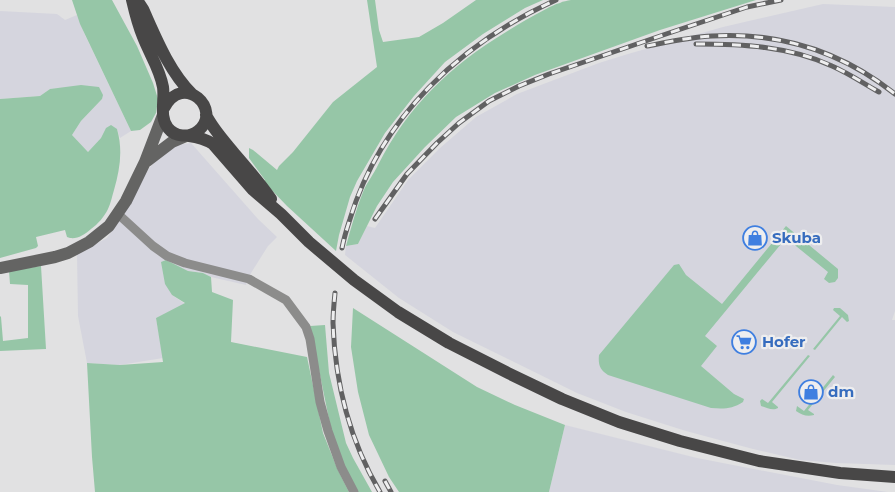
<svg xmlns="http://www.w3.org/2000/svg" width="895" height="492" viewBox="0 0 895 492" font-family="Montserrat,sans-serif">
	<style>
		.built { fill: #d5d5de }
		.green { fill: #96c6a7 }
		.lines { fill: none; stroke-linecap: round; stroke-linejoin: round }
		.minor { stroke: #8c8c8b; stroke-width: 9 }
		.secondary { stroke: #646463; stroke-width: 12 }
		.primary { stroke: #484747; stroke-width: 12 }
		.rail-casing { stroke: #616162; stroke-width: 5 }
		.rail { stroke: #eeeeef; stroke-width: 3; stroke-dasharray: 9; stroke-linecap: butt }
		.labels { text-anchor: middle; stroke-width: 4.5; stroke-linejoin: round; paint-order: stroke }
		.shop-label { font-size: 15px; font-weight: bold; fill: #366cbe; stroke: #eeeeef; text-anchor: start }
	</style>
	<rect width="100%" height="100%" fill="#e1e1e2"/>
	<!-- built -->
	<path class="built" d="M 823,4 L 895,7 L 895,311 L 892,320 L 895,320 L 895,465 L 836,463 L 800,460 L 753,449 L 686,431 L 626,412 L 577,393 L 453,332 L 399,298 L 345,255 L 346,246 L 358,244 L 367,226 L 375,228 L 408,180 L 440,148 L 476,117 L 517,94 L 599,63 L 628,54 L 723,27 Z
		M 0,11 L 57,14 L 65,20 L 77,15 L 85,35 L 131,131 L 120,138 L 117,129 L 101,138 L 88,152 L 72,135 L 81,121 L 102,99 L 62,88 L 50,89 L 40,96 L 0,99 Z
		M 191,143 L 258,219 L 277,237 L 268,246 L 251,273 L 246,285 L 211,277 L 203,273 L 188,271 L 166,261 L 172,295 L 185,304 L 156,318 L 163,358 L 120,365 L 87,363 L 78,316 L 77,254 L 107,238 L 119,221 L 143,176 L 155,161 L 177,145 Z
		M 565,425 L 697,458 L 837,485 L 888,492 L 549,492 Z"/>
	<!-- green -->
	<path class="green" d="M 72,0 L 112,0 L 137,46 L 153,83 L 158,99 L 156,113 L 151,122 L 140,130 L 131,131 L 80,24 Z
		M 367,0 L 375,0 L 379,30 L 383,42 L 419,37 L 443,23 L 476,0 L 543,0 L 525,8 L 483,34 L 445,62 L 414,96 L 385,133 L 357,181 L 350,197 L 339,235 L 336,251 L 287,206 L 264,182 L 265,180 L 249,158 L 249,148 L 253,150 L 277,170 L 279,166 L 293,152 L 333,102 L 377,67 Z
		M 571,0 L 756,0 L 660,30 L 535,75 L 495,93 L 456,117 L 425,147 L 393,182 L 377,206 L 358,244 L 346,246 C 351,228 356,209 363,192 C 367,182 374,174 378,165 C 408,106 450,66 506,32 C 519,24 532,16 546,9 C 550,7 555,4 560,3 C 563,1 567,1 571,0 Z
		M 81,85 L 99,87 L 103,95 L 102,99 L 81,121 L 72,135 L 88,152 L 101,138 L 106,128 L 111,125 L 117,129 C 123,150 120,169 114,190 C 112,196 111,203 108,209 C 104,217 98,224 91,229 C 84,235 78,239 70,238 L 67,237 L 65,230 L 36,237 L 38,246 L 36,248 L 0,258 L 0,99 L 40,96 L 50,89 Z
		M 786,226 L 838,269 L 838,278 L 835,282 L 829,283 L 824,279 L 828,272 L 786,238 L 705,336 L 717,346 L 701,366 L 734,394 L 744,399 L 743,402 C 732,409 724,409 711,408 L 608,375 C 600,370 598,365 599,355 L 674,265 L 679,264 L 686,275 L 722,304 Z
		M 166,260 L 188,271 L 203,273 L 211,277 L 212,292 L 233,300 L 231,342 L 307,357 L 323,433 L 337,468 L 349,492 L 95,492 L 92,457 L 87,363 L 120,365 L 163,362 L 156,318 L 185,303 L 172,295 L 165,284 L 161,262 Z
		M 41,266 L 46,349 L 0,351 L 0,316 L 1,317 L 3,341 L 28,338 L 28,285 L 10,284 L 9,271 Z
		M 353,308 L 477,387 L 515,405 L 565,425 L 549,492 L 399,492 L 389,477 L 369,435 L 358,392 L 351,347 Z
		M 834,308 L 840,308 L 848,315 L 849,321 L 847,322 L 842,317 L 815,350 L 813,349 L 840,316 L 833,310 Z
		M 325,325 L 329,373 L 346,443 L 353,458 L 372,492 L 358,492 L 344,465 L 331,429 L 310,326 Z
		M 808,355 L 810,356 L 772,402 L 778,407 L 778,408 C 773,411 767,408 761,406 L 760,401 L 762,399 L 768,403 Z
		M 833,375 L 835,377 L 808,410 L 814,414 L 814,415 C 807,417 802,415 796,411 L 797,406 L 804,411 Z"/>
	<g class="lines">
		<!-- minor -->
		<path class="minor" d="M 118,214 L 153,246 L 167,256 L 185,263 L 249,279 L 286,300 L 306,327 L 310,339 L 320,402 L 328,431 L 341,467 L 354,492"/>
		<!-- secondary -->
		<path class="secondary" d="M 147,161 L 172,142 L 186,136
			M 0,268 L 55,257 L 68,253 L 89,242 L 109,226 L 126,201 L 145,162 L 163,115"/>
		<!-- primary -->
		<path class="primary" d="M 132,0 C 135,13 138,25 143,37 C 149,53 160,69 163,87 C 165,100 159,117 168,128 C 175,137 189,138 198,131 C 224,110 183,71 164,108
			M 137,0 L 143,9 C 156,38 169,71 192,94
			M 206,115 C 213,129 224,141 234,153 C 247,168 260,183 271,199
			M 189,136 C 198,137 205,139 213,144 L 253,190 L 281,214 L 309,242 L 354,280 L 398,312 L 449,343 L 508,373 L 562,399 L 619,422 L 680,441 L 759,461 L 840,473 L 895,477"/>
		<!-- rail casing -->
		<g class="rail-casing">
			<path id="rail" d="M 696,44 C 742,44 789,46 832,66 C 848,73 863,83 879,92
				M 647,46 C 668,42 690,37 712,36 C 780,32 842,52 895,94
				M 375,219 L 407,174 L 437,143 L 459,123 L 489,101 L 519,86 L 549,74 L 669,33 L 747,7 L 781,0
				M 342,248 C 344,238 347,228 350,219 C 381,117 461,43 556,0
				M 335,293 C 334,303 333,313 333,323 C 335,383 350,441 380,492
				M 385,481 L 391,492"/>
		</g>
		<!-- rail -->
		<use href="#rail" class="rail"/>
	</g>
	<!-- icons -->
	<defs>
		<g id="shop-ring" transform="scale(1.25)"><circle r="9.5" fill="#eeeeef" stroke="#3f7fe0" stroke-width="1.5"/><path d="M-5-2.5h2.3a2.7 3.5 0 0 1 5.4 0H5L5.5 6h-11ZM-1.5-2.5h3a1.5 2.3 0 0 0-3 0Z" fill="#3f7fe0"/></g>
		<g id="supermarket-ring" transform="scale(1.25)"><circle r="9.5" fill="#eeeeef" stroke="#3f7fe0" stroke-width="1.5"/><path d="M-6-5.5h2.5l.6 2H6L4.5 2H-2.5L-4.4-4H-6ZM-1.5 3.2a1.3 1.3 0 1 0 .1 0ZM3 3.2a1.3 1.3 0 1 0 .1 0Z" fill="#3f7fe0"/></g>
	</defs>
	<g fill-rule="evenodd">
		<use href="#shop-ring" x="755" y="238"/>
		<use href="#supermarket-ring" x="744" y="342"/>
		<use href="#shop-ring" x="811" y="392"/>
	</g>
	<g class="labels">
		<!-- shop labels -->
		<g class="shop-label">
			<text x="772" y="243">Skuba</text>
			<text x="762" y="347">Hofer</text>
			<text x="828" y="397">dm</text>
		</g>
	</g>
</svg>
